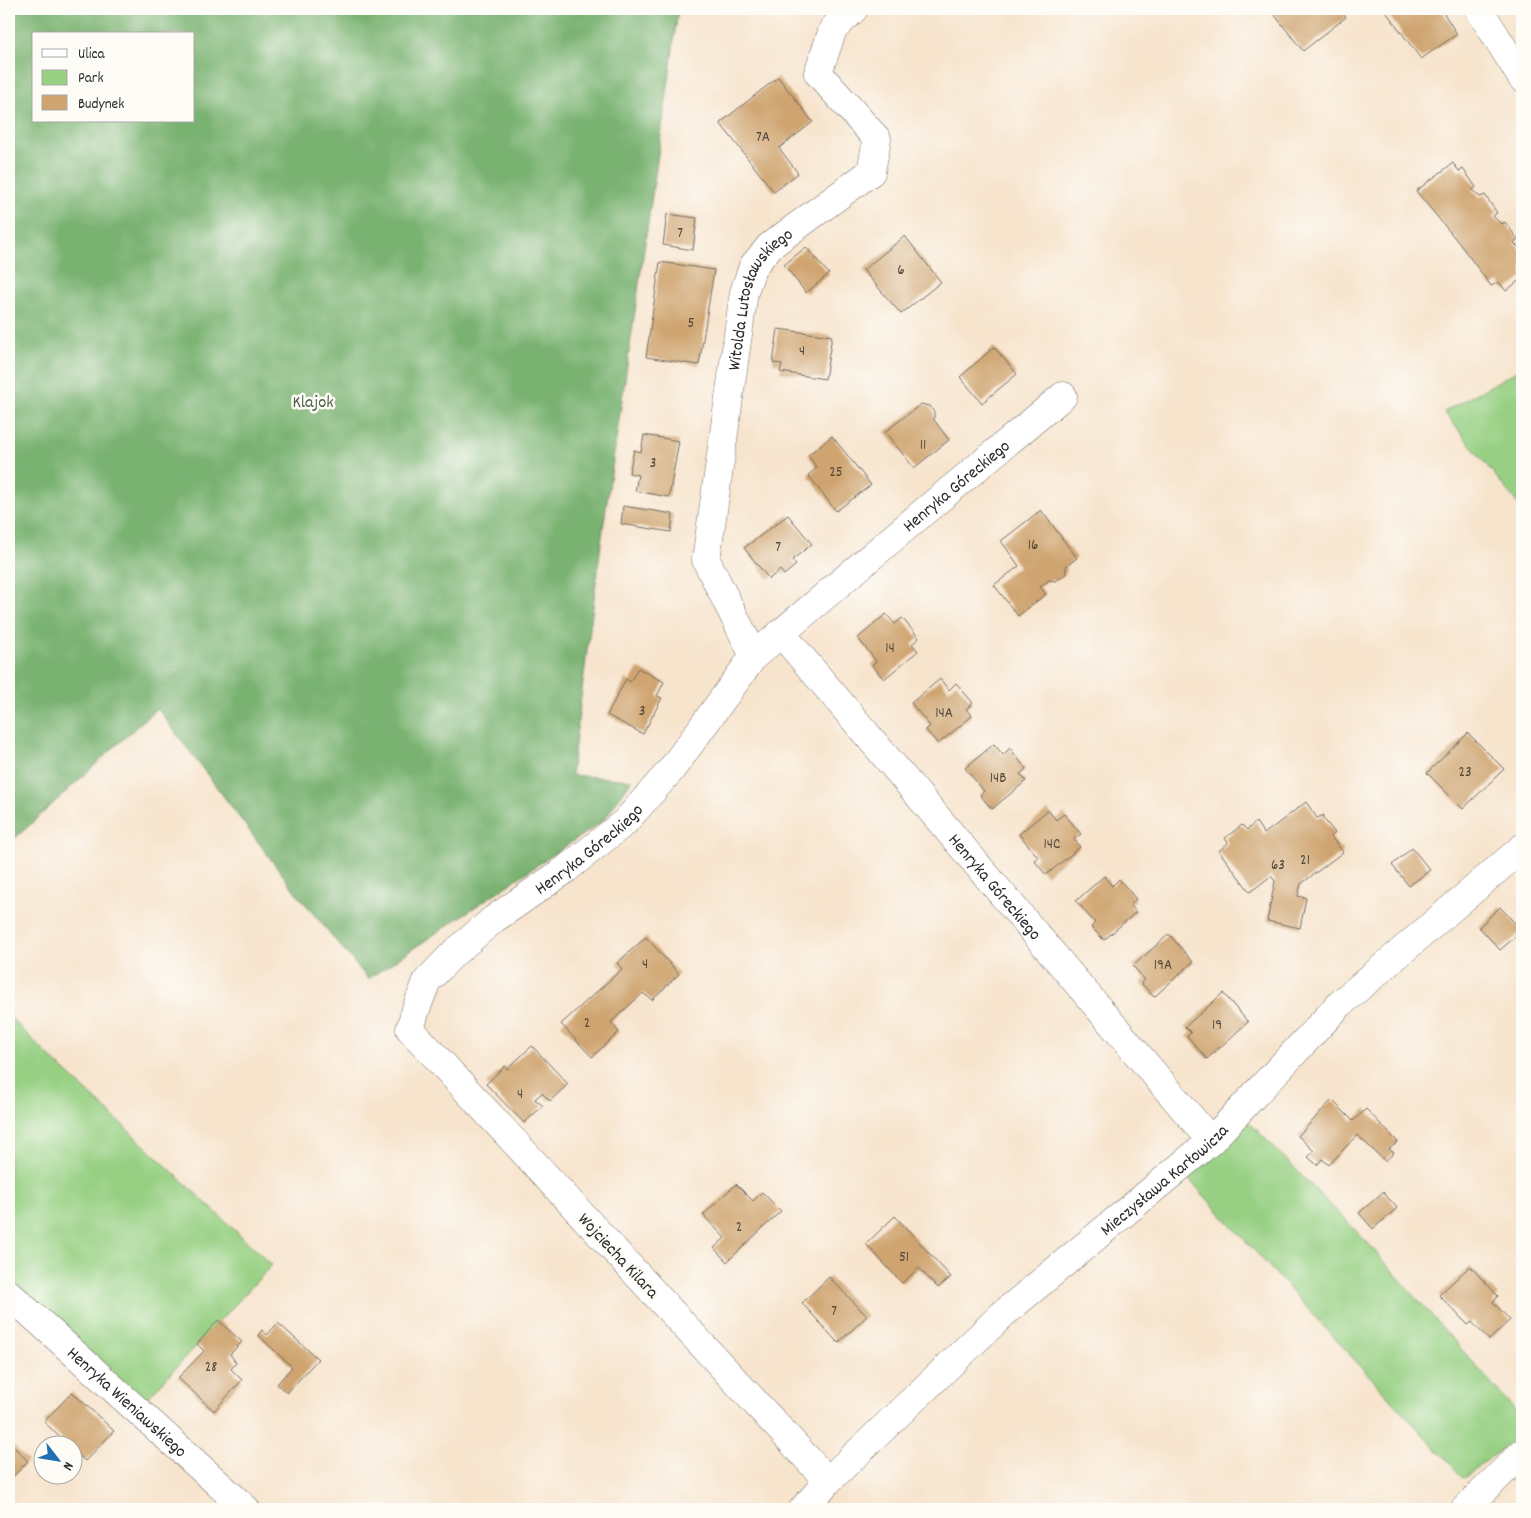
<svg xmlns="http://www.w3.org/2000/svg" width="1531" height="1518" viewBox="0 0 1531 1518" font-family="Dekko,sans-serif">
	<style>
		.green { fill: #97d083; stroke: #617e57 }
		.forest { fill: #79b271; stroke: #526e4e; fill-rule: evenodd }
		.building { fill: #cfa46f }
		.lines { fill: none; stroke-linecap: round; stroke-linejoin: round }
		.minor-casing { stroke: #726c64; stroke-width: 29 }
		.minor { stroke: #fff; stroke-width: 28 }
		.labels { text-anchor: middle; stroke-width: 5; stroke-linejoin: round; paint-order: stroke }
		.number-label { font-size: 15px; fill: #54493c }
		.street-label { font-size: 18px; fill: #2b2b2b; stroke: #fdfcf7 }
		.park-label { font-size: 18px; fill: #4b5d45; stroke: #fdfcf7 }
	</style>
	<rect width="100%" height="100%" fill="#fdfcf7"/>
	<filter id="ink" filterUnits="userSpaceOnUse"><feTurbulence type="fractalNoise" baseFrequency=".02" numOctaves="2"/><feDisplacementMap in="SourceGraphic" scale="10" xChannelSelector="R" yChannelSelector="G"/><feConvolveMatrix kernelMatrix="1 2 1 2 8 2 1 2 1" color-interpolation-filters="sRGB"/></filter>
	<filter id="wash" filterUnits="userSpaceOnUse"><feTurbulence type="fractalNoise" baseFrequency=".0096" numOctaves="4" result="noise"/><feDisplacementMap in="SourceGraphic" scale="20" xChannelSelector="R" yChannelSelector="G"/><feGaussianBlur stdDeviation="1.12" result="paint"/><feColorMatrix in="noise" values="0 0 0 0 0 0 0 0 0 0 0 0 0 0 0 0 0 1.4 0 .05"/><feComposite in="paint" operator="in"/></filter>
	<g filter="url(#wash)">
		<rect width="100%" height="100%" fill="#f7e4cd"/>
		<!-- green -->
		<path class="green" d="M 1522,368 L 1522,509 L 1444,412 Z
			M 9,1016 L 51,1058 L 272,1265 L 140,1406 L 9,1279 Z
			M 1246,1119 L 1367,1242 L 1522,1418 L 1522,1434 L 1463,1478 L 1187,1177 Z"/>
		<!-- forest -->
		<path class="forest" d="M 9,9 L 678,9 L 669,80 L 603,529 L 571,775 L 632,780 L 603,821 L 368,979 L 297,894 L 157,708 L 9,844 ZM 34,34 L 194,34 L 194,121 L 34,121 Z"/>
		<g id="blocks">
			<!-- building -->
			<path class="building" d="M 1270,9 L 1340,9 L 1346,17 L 1303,51 Z
				M 1384,9 L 1441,9 L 1457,34 L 1421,59 Z
				M 778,77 L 813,122 L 779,148 L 798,173 L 774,192 L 720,123 Z
				M 1453,163 L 1459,171 L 1463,169 L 1476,187 L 1472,190 L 1480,197 L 1485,195 L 1497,213 L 1493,216 L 1501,224 L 1505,222 L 1518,240 L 1514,243 L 1521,250 L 1522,249 L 1522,278 L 1506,291 L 1499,282 L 1491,286 L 1459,243 L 1416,191 Z
				M 667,214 L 697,218 L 693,250 L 663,245 Z
				M 905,236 L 941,282 L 901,314 L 863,270 Z
				M 806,247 L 829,274 L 806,293 L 784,265 Z
				M 660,262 L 714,270 L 699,365 L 646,357 Z
				M 778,329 L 832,336 L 825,379 L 780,372 L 782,364 L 773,363 Z
				M 994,347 L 1017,374 L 982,403 L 960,377 Z
				M 921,404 L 929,406 L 934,412 L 934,420 L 949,440 L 914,468 L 885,432 Z
				M 644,435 L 679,441 L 669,497 L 635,491 L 638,475 L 629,473 L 634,450 L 641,452 Z
				M 832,436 L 871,485 L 836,511 L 808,475 L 817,468 L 808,455 Z
				M 623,506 L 673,514 L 671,532 L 621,524 Z
				M 1041,510 L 1077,558 L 1066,566 L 1066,574 L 1056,581 L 1049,580 L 1040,587 L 1046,594 L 1018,616 L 994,585 L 1019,566 L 1001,541 Z
				M 788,515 L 812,544 L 792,560 L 796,565 L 784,575 L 780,570 L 769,579 L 744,548 Z
				M 886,614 L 895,624 L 902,618 L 919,638 L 912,644 L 918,651 L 884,679 L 872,665 L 876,661 L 858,638 Z
				M 638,668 L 664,682 L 657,696 L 662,698 L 643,734 L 607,715 L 626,679 L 630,682 Z
				M 940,679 L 949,690 L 956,683 L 973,703 L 966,709 L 972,716 L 938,744 L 926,730 L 930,726 L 911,703 Z
				M 1468,733 L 1504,769 L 1463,809 L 1427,773 Z
				M 994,744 L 1003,755 L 1010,748 L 1026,769 L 1020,774 L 1026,781 L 992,809 L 980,795 L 984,791 L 965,768 Z
				M 1306,802 L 1317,818 L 1324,815 L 1323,818 L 1335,833 L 1331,837 L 1343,852 L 1301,884 L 1298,896 L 1306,898 L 1300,928 L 1267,921 L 1275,881 L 1271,876 L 1250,892 L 1219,851 L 1228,843 L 1225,838 L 1242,825 L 1247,830 L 1256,822 L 1264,834 Z
				M 1048,810 L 1056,820 L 1064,814 L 1081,834 L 1074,839 L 1080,847 L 1046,875 L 1034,860 L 1038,857 L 1019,834 Z
				M 1412,848 L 1430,870 L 1409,886 L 1392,865 Z
				M 1104,876 L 1112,886 L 1119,879 L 1136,899 L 1130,905 L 1136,912 L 1104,940 L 1091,927 L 1095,923 L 1076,901 Z
				M 1500,907 L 1522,931 L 1500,950 L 1479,927 Z
				M 1169,934 L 1193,962 L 1154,997 L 1141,983 L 1145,980 L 1133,966 Z
				M 646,937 L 679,974 L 652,1000 L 643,993 L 611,1022 L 619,1032 L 592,1057 L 561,1024 L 622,969 L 617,963 Z
				M 1223,993 L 1248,1022 L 1207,1059 L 1187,1036 L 1191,1033 L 1185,1027 Z
				M 532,1046 L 568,1084 L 550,1101 L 542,1093 L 535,1099 L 543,1106 L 524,1123 L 486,1084 L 505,1066 L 507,1069 Z
				M 1332,1100 L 1353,1121 L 1366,1109 L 1398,1142 L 1389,1149 L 1394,1153 L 1385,1161 L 1357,1135 L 1329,1165 L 1322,1159 L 1317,1165 L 1308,1157 L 1314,1151 L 1298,1136 Z
				M 736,1184 L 753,1201 L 762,1192 L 781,1211 L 727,1262 L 714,1248 L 725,1238 L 703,1215 Z
				M 1383,1192 L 1397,1208 L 1373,1229 L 1359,1213 Z
				M 895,1216 L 951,1277 L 938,1288 L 919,1268 L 902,1283 L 866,1244 Z
				M 1470,1266 L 1498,1296 L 1493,1302 L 1510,1320 L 1489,1340 L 1472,1322 L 1468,1325 L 1439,1295 Z
				M 829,1277 L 867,1316 L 838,1343 L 802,1303 Z
				M 218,1320 L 242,1342 L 230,1354 L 236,1363 L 231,1369 L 242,1380 L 214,1411 L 178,1378 L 204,1351 L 197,1344 Z
				M 278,1323 L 318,1359 L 287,1393 L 277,1384 L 292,1367 L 258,1335 L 262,1330 L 267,1335 Z
				M 72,1392 L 114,1431 L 85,1461 L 72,1449 L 72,1446 L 69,1446 L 44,1422 Z
				M 9,1442 L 28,1461 L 9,1481 Z"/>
		</g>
	</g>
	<g filter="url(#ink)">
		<use href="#blocks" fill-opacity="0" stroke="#726c64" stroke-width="1"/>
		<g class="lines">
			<!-- minor casing -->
			<g class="minor-casing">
				<g id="minor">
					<path d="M 1479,9 L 1522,78"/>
					<path id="s1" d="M 781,633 L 1211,1141"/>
					<path id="s2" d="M 754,656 L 706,560 L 744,292 L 753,266 L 770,246 L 871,172 L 877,139 L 818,73 L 833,29 L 854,9"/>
					<path id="s3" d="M 9,1294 L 246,1509"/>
					<path id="s4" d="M 828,1481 L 410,1029 L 416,1009 L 427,981 L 453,954 L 494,919 L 565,870 L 625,822 L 671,770 L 754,656 L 926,510 L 1063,396"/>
					<path id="s5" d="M 803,1509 L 828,1481 L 1003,1314 L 1211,1141 L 1340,1004 L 1522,848"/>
					<path d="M 1465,1509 L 1522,1453"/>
				</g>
			</g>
			<!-- minor -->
			<use href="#minor" class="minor"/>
		</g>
	</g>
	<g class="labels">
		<!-- number labels -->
		<g class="number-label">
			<text x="763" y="141">7A</text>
			<text x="680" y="237">7</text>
			<text x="901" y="274">6</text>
			<text x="691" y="327">5</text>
			<text x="802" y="355">4</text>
			<text x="923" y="449">11</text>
			<text x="653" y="467">3</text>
			<text x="836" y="476">25</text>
			<text x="1033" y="549">16</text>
			<text x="778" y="551">7</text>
			<text x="890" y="652">14</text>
			<text x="642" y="715">3</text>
			<text x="944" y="717">14A</text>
			<text x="1465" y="776">23</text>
			<text x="998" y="782">14B</text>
			<text x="1052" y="848">14C</text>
			<text x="1305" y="864">21</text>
			<text x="1278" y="869">63</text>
			<text x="645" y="968">4</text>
			<text x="1163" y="969">19A</text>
			<text x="587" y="1027">2</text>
			<text x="1217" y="1029">19</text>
			<text x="520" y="1098">4</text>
			<text x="739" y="1231">2</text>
			<text x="904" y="1261">51</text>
			<text x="834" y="1315">7</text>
			<text x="211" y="1371">28</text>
		</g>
		<!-- street labels -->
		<g class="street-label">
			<text dy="6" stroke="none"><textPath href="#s2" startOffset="378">Witolda Lutosławskiego</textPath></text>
			<text dy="6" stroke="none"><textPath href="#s4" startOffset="1396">Henryka Góreckiego</textPath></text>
			<text dy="6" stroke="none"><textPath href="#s4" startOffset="876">Henryka Góreckiego</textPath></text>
			<text dy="6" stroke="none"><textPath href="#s1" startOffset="332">Henryka Góreckiego</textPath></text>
			<text dy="6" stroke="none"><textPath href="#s5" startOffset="489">Mieczysława Karłowicza</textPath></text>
			<text transform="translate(619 1255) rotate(47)" y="6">Wojciecha Kilara</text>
			<text dy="6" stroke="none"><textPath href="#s3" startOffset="160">Henryka Wieniawskiego</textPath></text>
		</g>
		<!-- park labels -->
		<g class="park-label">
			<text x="313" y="407">Klajok</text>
		</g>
	</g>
	<!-- margin -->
	<rect width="1531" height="1518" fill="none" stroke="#fdfcf7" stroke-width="30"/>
	<!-- legend -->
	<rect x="32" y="32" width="162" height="90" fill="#fdfcf7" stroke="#a9a8a5"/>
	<rect x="42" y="49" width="25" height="8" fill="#ffffff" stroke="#a9a8a5"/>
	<text x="78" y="58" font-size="15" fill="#2b2b2b">Ulica</text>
	<rect x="42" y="70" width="25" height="15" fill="#97d083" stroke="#a9a8a5"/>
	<text x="78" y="82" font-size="15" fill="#2b2b2b">Park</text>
	<rect x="42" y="95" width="25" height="15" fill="#cfa46f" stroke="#a9a8a5"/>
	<text x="78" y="108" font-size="15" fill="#2b2b2b">Budynek</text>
	<!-- north arrow -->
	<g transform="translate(58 1460) rotate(121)"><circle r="24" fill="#fdfcf7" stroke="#a9a8a5"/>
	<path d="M0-4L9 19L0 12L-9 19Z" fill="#1f6fb2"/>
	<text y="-8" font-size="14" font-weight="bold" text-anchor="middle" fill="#2b2b2b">N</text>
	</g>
</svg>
